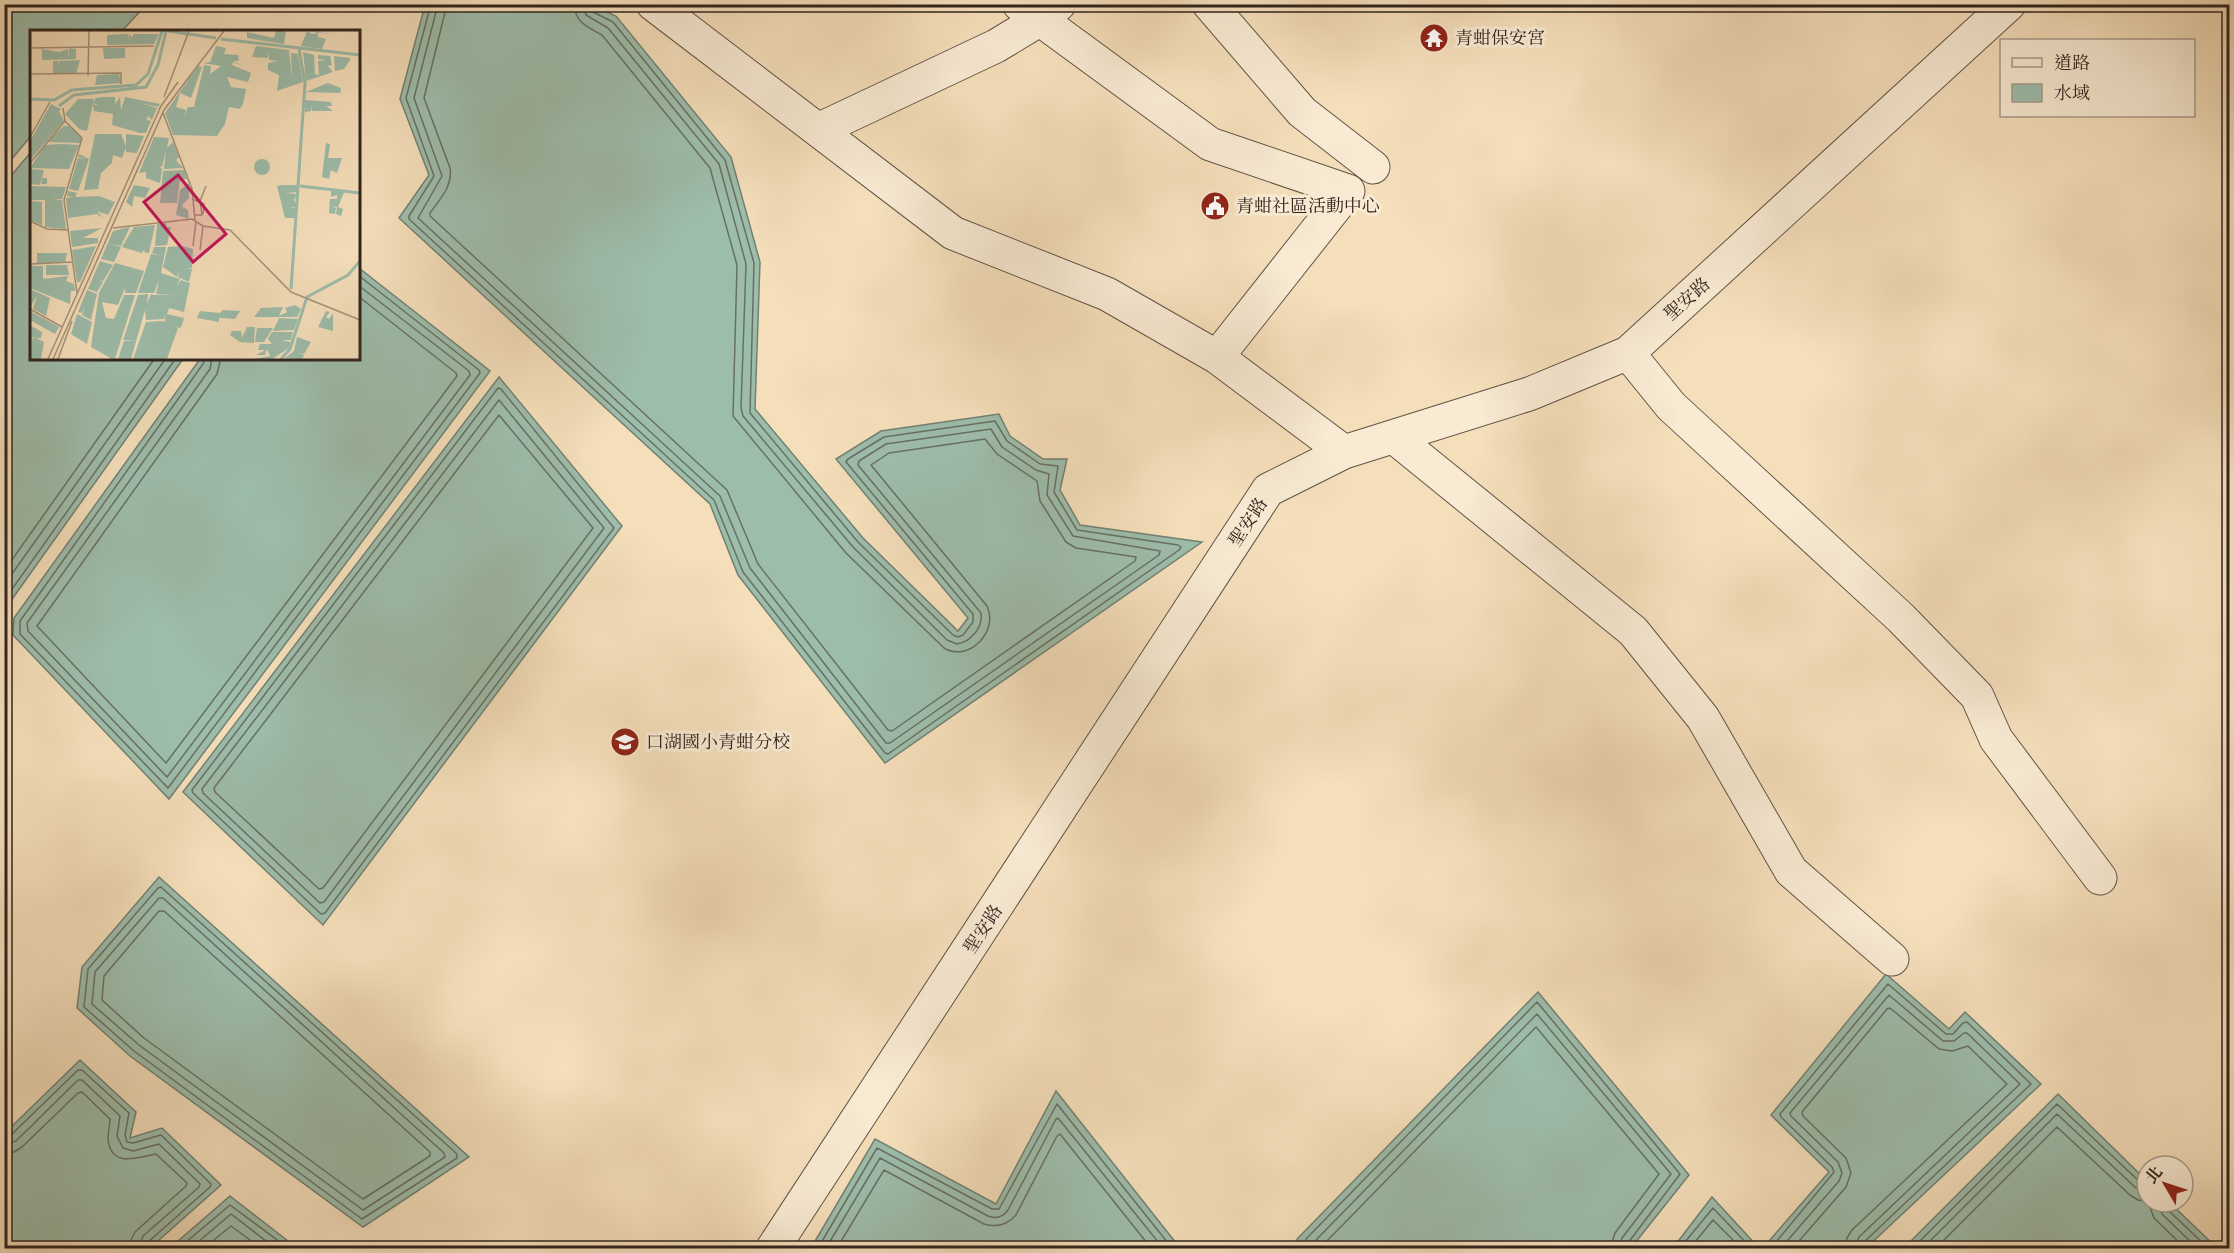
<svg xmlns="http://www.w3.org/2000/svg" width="2234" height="1253" viewBox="0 0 2234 1253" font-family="'Gentium Book Plus','Noto Serif TC',serif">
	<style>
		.water { fill: #9dbdab; stroke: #728073; stroke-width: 1.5 }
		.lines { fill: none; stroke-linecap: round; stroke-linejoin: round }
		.shore { stroke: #677064; stroke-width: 1.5 }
		.minor-casing { stroke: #625345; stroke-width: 35 }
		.minor { stroke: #f8ead3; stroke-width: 33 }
		.labels { text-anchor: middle; stroke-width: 6; stroke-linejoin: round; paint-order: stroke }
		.poi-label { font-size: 18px; fill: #31241e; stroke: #f8ead3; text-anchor: start }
		.street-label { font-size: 18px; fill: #31241e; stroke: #f8ead3 }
		.inset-river { fill: none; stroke: #9dbdab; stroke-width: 3 }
		.inset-road { fill: none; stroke: #a7947c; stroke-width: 1.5 }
		.view { fill: #c2185b; fill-opacity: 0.15; stroke: #c2185b; stroke-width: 3 }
		.inset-edge { fill: none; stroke: #31241e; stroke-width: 3 }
	</style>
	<rect width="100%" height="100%" fill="#f5dfbb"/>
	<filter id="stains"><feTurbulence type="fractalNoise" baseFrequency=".00333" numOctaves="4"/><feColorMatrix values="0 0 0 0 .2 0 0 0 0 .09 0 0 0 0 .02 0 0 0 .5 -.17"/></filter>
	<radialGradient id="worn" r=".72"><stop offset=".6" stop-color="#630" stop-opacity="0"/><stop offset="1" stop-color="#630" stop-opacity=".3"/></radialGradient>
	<!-- water -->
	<path class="water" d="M 5,4 L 146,5 L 122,31 L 32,32 L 31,136 L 5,167 Z
		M 425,5 L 591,5 L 616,16 L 731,157 L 760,262 L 755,409 L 863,538 L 958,631 L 968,618 L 836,459 L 881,431 L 999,414 L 1010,436 L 1043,459 L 1067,459 L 1060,490 L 1080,525 L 1202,542 L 885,763 L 738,575 L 710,504 L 399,218 L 429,175 L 400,99 Z
		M 31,152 L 32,358 L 183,359 L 10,602 L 4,596 L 4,184 Z
		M 359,268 L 490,371 L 169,799 L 13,635 L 14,618 L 200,359 L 358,358 Z
		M 499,377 L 622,526 L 323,925 L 183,792 Z
		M 159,877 L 469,1157 L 363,1227 L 130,1056 L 77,1008 L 82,967 Z
		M 1886,974 L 1949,1029 L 1965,1012 L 2041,1084 L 1866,1248 L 1763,1248 L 1829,1172 L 1771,1115 Z
		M 1538,992 L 1689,1175 L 1631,1248 L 1302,1248 L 1297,1239 Z
		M 80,1060 L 136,1112 L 130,1138 L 162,1128 L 221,1185 L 150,1248 L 5,1248 L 5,1133 Z
		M 1056,1091 L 1180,1248 L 811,1248 L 875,1139 L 996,1204 Z
		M 2058,1094 L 2147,1181 L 2147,1202 L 2169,1202 L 2217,1248 L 1904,1248 Z
		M 230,1196 L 297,1248 L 170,1248 Z
		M 1712,1197 L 1759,1248 L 1673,1248 Z"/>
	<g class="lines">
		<!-- shore -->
		<path class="shore" d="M 431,4 L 406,98 L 434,176 L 409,216 L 409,219 L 714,500 L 743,572 L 885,753 L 888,754 L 1179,550 L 1181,547 L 1178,545 L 1077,530 L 1054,492 L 1058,466 L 1040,464 L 1007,441 L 995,421 L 884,437 L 848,459 L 846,462 L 973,614 L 973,622 L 963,635 L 958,637 L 953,635 L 858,542 L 750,413 L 754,263 L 725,160 L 613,22 L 593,12 L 591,4
			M 438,4 L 414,98 L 442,176 L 418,218 L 720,496 L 750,568 L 886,743 L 890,743 L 1159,555 L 1160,551 L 1073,536 L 1047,495 L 1049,474 L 1036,470 L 1002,447 L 991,429 L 886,444 L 859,461 L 858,465 L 981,613 C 983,627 971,642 957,644 L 947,640 L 853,547 L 743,416 L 741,408 L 746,264 L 719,164 L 608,28 L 586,15 L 583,4
			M 447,4 L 424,98 L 450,168 C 453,186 440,199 430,213 L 430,216 L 727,490 L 758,564 L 888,730 L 892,731 L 1135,561 L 1136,557 L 1076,548 L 1066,542 L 1040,501 L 1037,481 L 997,454 L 985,439 L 889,453 L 871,465 L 987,606 C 999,631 969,663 944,648 L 846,553 L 733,416 L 737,265 L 710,168 L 602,35 C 588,27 575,23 574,4
			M 205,358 L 203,364 L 20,621 L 20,634 L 168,788 L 480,373 L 479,370 L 358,275
			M 212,358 L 210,369 L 27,623 L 28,631 L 167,777 L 470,375 L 469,371 L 358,285
			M 221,358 L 217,374 L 37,626 L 166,763 L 457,376 L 456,373 L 358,296
			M 498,388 L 501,389 L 614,528 L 325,913 L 321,914 L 193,793 L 192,790 Z
			M 499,400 L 604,528 L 324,902 L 320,903 L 203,793 L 202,789 Z
			M 499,415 L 593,528 L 323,888 L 319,889 L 215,792 L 214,788 Z
			M 4,571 L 155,358
			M 4,585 L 166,358
			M 4,593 L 10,592 L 176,358
			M 161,887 L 457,1154 L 457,1158 L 362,1219 L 134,1051 L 84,1007 L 88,969 L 158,888 Z
			M 159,898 L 163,898 L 444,1153 L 445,1157 L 363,1210 L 139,1045 L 92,1004 L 95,972 Z
			M 159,911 L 164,911 L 430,1152 L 430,1156 L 363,1199 L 144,1038 L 102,1000 L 104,976 Z
			M 4,1137 L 11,1135 L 78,1070 L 82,1070 L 129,1113 L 125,1135 L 127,1142 L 133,1143 L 161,1135 L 211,1184 L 210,1187 L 148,1242 L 146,1248
			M 4,1144 L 16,1141 L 78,1080 L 82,1080 L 120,1116 L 117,1136 L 123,1148 L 133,1151 L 159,1144 L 200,1184 L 199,1187 L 143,1236 L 139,1248
			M 4,1153 L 14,1152 L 22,1147 L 78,1093 L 82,1092 L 110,1119 C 110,1125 108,1132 108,1139 C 111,1169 139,1157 156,1154 L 187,1183 L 186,1186 L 135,1232 L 131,1240 L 130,1248
			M 2148,1202 L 2154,1218 L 2185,1248
			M 2158,1202 L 2162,1214 L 2197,1248
			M 2165,1202 L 2167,1209 L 2208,1248
			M 179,1248 L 230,1205 L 288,1248
			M 191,1248 L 231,1214 L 275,1248
			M 204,1248 L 231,1226 L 261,1248
			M 818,1248 L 877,1148 L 992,1209 L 999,1209 L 1057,1104 L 1172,1248
			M 826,1248 L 880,1158 L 988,1216 C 996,1219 1003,1217 1008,1210 L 1056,1119 L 1058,1118 L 1163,1248
			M 837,1248 L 884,1170 L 984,1224 C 997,1228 1007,1225 1016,1215 L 1057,1136 L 1060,1134 L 1151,1248
			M 1307,1248 L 1306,1239 L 1537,1002 L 1680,1174 L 1628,1243 L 1627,1248
			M 1314,1248 L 1315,1241 L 1537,1014 L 1671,1174 L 1622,1238 L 1619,1248
			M 1323,1248 L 1324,1244 L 1536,1027 L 1659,1174 L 1615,1233 L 1610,1248
			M 1680,1248 L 1713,1208 L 1751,1248
			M 1690,1248 L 1713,1220 L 1741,1248
			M 1771,1248 L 1834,1172 L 1832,1167 L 1781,1117 L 1780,1114 L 1888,984 L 1946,1034 L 1953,1034 L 1963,1023 L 1967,1022 L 2031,1084 L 1864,1242 L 1862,1248
			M 1781,1248 L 1839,1181 L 1842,1173 L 1838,1162 L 1791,1116 L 1790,1113 L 1889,995 L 1943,1041 L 1954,1041 L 1964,1033 L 1967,1033 L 2020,1084 L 1859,1237 L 1855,1248
			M 1793,1248 L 1846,1187 L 1851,1173 L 1846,1158 L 1803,1116 L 1802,1112 L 1887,1009 L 1890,1008 L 1939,1049 L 1952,1051 L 1968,1046 L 2007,1084 L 1852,1230 L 1847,1238 L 1845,1248
			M 1913,1248 L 2057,1104 L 2141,1183 L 2147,1185
			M 1923,1248 L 2057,1114 L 2136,1188 L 2147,1192
			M 1936,1248 L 2057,1127 L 2130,1195 L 2138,1200 L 2147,1201"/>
		<!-- minor casing -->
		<g class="minor-casing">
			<path id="minor" d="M 653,4 L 953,233 L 1107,294 L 1217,357 L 1344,452
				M 1019,4 L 1210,144 L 1348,191 L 1217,357
				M 1209,4 L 1302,112 L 1373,167
				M 818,130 L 996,46 L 1039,20 L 1059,4
				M 1628,353 L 1671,406 L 1901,618 L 1977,696 L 1996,739 L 2100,878
				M 1394,437 L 1633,631 L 1703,718 L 1791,871 L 1892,959
				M 773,1248 L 1268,490 L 1344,452 L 1529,394 L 1628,353 L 2009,4"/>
		</g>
		<!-- minor -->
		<use href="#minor" class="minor"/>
	</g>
	<!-- icons -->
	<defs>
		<g id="temple-disc" transform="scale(1.5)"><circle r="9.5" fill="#8f2418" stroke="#f8ead3"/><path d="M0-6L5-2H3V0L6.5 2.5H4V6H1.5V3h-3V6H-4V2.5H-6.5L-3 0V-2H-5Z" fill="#fff"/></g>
		<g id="civic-disc" transform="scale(1.5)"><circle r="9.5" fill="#8f2418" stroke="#f8ead3"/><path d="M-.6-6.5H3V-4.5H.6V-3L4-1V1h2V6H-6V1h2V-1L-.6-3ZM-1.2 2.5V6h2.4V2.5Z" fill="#fff"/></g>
		<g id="school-disc" transform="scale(1.5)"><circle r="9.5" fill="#8f2418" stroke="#f8ead3"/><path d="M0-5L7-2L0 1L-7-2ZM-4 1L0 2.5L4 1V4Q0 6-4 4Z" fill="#fff"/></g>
	</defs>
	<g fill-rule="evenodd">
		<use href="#temple-disc" x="1434" y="38"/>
		<use href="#civic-disc" x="1215" y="206"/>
		<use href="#school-disc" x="625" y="742"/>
	</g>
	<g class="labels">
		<!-- poi labels -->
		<g class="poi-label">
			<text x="1455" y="44">青蚶保安宮</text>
			<text x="1236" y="212">青蚶社區活動中心</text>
			<text x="646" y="748">口湖國小青蚶分校</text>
		</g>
		<!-- street labels -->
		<g class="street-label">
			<text transform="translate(1687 299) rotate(-42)" y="6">聖安路</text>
			<text transform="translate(1248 522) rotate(-57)" y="6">聖安路</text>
			<text transform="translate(983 929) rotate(-57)" y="6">聖安路</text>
		</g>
	</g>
	<!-- overview -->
	<g transform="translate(30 30)">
		<rect width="330" height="330" fill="#f5dfbb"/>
		<path d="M 246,1 L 256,1 L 254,14 L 217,8 L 217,2 L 244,8 ZM 277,1 L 282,4 L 288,3 L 280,1 L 302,4 L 288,3 L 288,7 L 296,9 L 292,19 L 271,16 ZM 98,4 L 98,10 L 99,4 L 103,8 L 103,4 L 129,4 L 124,14 L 77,15 L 77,5 ZM 186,16 L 196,18 L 194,24 L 208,25 L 209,31 L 203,31 L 215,37 L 203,32 L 202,35 L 221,43 L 218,52 L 197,47 L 201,57 L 216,59 L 213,74 L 210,79 L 199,77 L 195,94 L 187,106 L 143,105 L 135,83 L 168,36 L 172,37 L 161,68 L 150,63 L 146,77 L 156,80 L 154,88 L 158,77 L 164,77 L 174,35 L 181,36 L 180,44 L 191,36 L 173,33 L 180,32 ZM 226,16 L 259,20 L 262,49 L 261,23 L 268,24 L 273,52 L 247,61 L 249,45 L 238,40 L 238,33 L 248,31 L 239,30 L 239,21 L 238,28 L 222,27 ZM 39,18 L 46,19 L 46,29 L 12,30 L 12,19 L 29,22 L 38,19 L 38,28 ZM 73,18 L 95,18 L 95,28 L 74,29 ZM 273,22 L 284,25 L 285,44 L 289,45 L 288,31 L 296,30 L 288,29 L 288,25 L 300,26 L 302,35 L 298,36 L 303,42 L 276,51 ZM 304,26 L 320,28 L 320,30 L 314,39 L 305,41 ZM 50,30 L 46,44 L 23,43 L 23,31 L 28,31 L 28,38 L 29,31 ZM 89,44 L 91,53 L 65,55 L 67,45 ZM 298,53 L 311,58 L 310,63 L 276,62 ZM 73,67 L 85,67 L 85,74 L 90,67 L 91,80 L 95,67 L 130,74 L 128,77 L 110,73 L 127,78 L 122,90 L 118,86 L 117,90 L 121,91 L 116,103 L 110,103 L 82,95 L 83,84 L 64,81 L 63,74 L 70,76 L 63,73 L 66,68 ZM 48,69 L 64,69 L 57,101 L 49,99 L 35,84 ZM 275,70 L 301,72 L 302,76 L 296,76 L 303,81 L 282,81 L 282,75 L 281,81 L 275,82 ZM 21,74 L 31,79 L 29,81 L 34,91 L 0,130 L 0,111 ZM 34,96 L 39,96 L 51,107 L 51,113 L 16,112 ZM 65,104 L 91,104 L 96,117 L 92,128 L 83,125 L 82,133 L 71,143 L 68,159 L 54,160 ZM 96,104 L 114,106 L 107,123 L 96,122 ZM 124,107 L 139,108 L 137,118 L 143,112 L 149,127 L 146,130 L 153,138 L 134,139 L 136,121 L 132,137 L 129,136 L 132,139 L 130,153 L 116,148 L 116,142 L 109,143 ZM 296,113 L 300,114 L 298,128 L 312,128 L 307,143 L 301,140 L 299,149 L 292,147 ZM 15,115 L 32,114 L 49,115 L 39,139 L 0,138 ZM 49,124 L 59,129 L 48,161 L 39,159 L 48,128 L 56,129 L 48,127 ZM224 137a8 8 0 1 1 16 0a8 8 0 1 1-16 0ZM 0,139 L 14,140 L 12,148 L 17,148 L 17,154 L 11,154 L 13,148 L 9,155 L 0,154 ZM 154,140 L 157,149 L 150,149 L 147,173 L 130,173 L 133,141 ZM 159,153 L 159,168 L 153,174 L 152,181 L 153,177 L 158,180 L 159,189 L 146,185 L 150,160 ZM 104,155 L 120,158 L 115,168 L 104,166 L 102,177 L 96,172 ZM 252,155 L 267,155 L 267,162 L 256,163 L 267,164 L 264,170 L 267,177 L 259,178 L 266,178 L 265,188 L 255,188 L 247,156 ZM 0,156 L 36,157 L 32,169 L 22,170 L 32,170 L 36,199 L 15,197 L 15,170 L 0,170 ZM 301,160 L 314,162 L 308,177 L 313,179 L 311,186 L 306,184 L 307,177 L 301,176 L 306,178 L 305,184 L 299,183 L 300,169 L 307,169 L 307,165 L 301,167 ZM 38,161 L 47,163 L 45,167 L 69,166 L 85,172 L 78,185 L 67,181 L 73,188 L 67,184 L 38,188 L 36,168 L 43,167 L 37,166 ZM 0,171 L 12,172 L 12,195 L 0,190 ZM 136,193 L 137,197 L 141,197 L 137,215 L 125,216 L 127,194 ZM 125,195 L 119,223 L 114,222 L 115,218 L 112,223 L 92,217 L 104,197 ZM 100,197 L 91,216 L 80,214 L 91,217 L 84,232 L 71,229 L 83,201 ZM 72,198 L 53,208 L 68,208 L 68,213 L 42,217 L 40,201 ZM 66,216 L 50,252 L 47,252 L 42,220 ZM 153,216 L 163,219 L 162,238 L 156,238 L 162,239 L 159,252 L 148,247 L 149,240 L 147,247 L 133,237 L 138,217 ZM 124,217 L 136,217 L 131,243 L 150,249 L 147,256 L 151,250 L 160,253 L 154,282 L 139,278 L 137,284 L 154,288 L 152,295 L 150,298 L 134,293 L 136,285 L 134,289 L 116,290 L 115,280 L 101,329 L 88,329 L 94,311 L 106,311 L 93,310 L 108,265 L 118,264 L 117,274 L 121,264 L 124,265 L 145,264 L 126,264 L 129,250 L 124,263 L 108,263 L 121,224 L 130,225 L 122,223 ZM 7,223 L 37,223 L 35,233 L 7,233 ZM 70,231 L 83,235 L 73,251 L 69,250 L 73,252 L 67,262 L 58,259 ZM 85,233 L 114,241 L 106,263 L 95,263 L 95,258 L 88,275 L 72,272 L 76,288 L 84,289 L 94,265 L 105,265 L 85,329 L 82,329 L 61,317 L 69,263 ZM 16,235 L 37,235 L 39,245 L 16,245 ZM 0,236 L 13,236 L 13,249 L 38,246 L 36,251 L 44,254 L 45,261 L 41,261 L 40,274 L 0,258 ZM 0,259 L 20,268 L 16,286 L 3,279 L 7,266 L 0,277 ZM 57,260 L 67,264 L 61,290 L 52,285 L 55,276 L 52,283 L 48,282 ZM 265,275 L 271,279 L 267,287 L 224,287 L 231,278 L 253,277 L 249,286 L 257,282 L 255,278 ZM 193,280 L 210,281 L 205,289 L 189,288 L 189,292 L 167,288 L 170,281 L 190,283 ZM 0,281 L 29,297 L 25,304 L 0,290 ZM 296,281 L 300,282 L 296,287 L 299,289 L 303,283 L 303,301 L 288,297 ZM 47,284 L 62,292 L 57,314 L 41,304 ZM 249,288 L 268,289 L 264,300 L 243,301 ZM 132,291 L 148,298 L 137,329 L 103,329 L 116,292 ZM 1,296 L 12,302 L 11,308 L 6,308 L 14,312 L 11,329 L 1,329 L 1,309 L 5,308 L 1,307 ZM 217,297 L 225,297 L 224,313 L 210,312 L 200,305 L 202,301 L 211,301 L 212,308 ZM 227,298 L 243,298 L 234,312 L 225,312 ZM 242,302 L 263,302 L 261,310 L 251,310 L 261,312 L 259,318 L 242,329 L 224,329 L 240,326 L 237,319 L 235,325 L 226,325 L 235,320 L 228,320 L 230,314 L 242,314 L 238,309 ZM 267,307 L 281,312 L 274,324 L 267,322 L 274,325 L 272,329 L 255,328 L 264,321 Z" fill="#9dbdab"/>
		<path class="inset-river" d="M 138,1 L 186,8M 191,9 L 330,25M 0,69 L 24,70 L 42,60 L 106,55 L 118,44 L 132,1M 29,76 L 44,65 L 116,57 L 128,35 L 136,1M 270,156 L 330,163M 261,259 L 275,53 L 269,19M 251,329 L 260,319 L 277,267 L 318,245 L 330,231"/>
		<path class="inset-road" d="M 0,18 L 124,16M 0,44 L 91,43 L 91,54M 58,46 L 59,1M 134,67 L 159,1M 33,78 L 35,91 L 52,108 L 34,170 L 47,263M 129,79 L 148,52M 133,83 L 162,159 L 165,190M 0,107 L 20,72M 0,133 L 35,91M 162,169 L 174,174 L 173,184M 164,185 L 172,185 L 170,171 L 176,156M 0,191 L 17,199 L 39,200M 83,198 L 162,189 L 173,196 L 200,200 L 261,262 L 330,290M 163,216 L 166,191M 170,220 L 173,196M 0,234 L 43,232M 0,279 L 32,297M 18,329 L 131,76M 23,329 L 134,80 L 194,1M 28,329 L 42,291"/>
		<path class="view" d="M 148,145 L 196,204 L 163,232 L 114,172 Z"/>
		<rect width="330" height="330" class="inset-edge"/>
	</g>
	<!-- margin -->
	<rect width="2234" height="1253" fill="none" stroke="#f5dfbb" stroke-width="24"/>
	<rect x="6" y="6" width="2222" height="1241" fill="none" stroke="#31241e" stroke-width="3"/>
	<rect x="12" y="12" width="2210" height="1229" fill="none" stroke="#31241e" stroke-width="1.5"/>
	<!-- legend -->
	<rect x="2000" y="39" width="195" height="78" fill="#f8ead3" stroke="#a89b8b" stroke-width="1.5"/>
	<rect x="2012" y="58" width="30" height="9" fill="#f8ead3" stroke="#a89b8b" stroke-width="1.5"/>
	<text x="2054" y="69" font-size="18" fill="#31241e">道路</text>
	<rect x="2012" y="84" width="30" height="18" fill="#9dbdab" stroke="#a89b8b" stroke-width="1.5"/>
	<text x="2054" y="99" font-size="18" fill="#31241e">水域</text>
	<!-- north arrow -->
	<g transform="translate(2165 1184) rotate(309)"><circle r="28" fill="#f8ead3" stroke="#a89b8b" stroke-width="1.5"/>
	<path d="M0-4.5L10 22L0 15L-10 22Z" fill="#8f2418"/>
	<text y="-9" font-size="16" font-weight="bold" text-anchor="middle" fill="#31241e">北</text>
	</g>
	<rect width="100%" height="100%" filter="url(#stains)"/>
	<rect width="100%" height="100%" fill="url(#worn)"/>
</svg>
